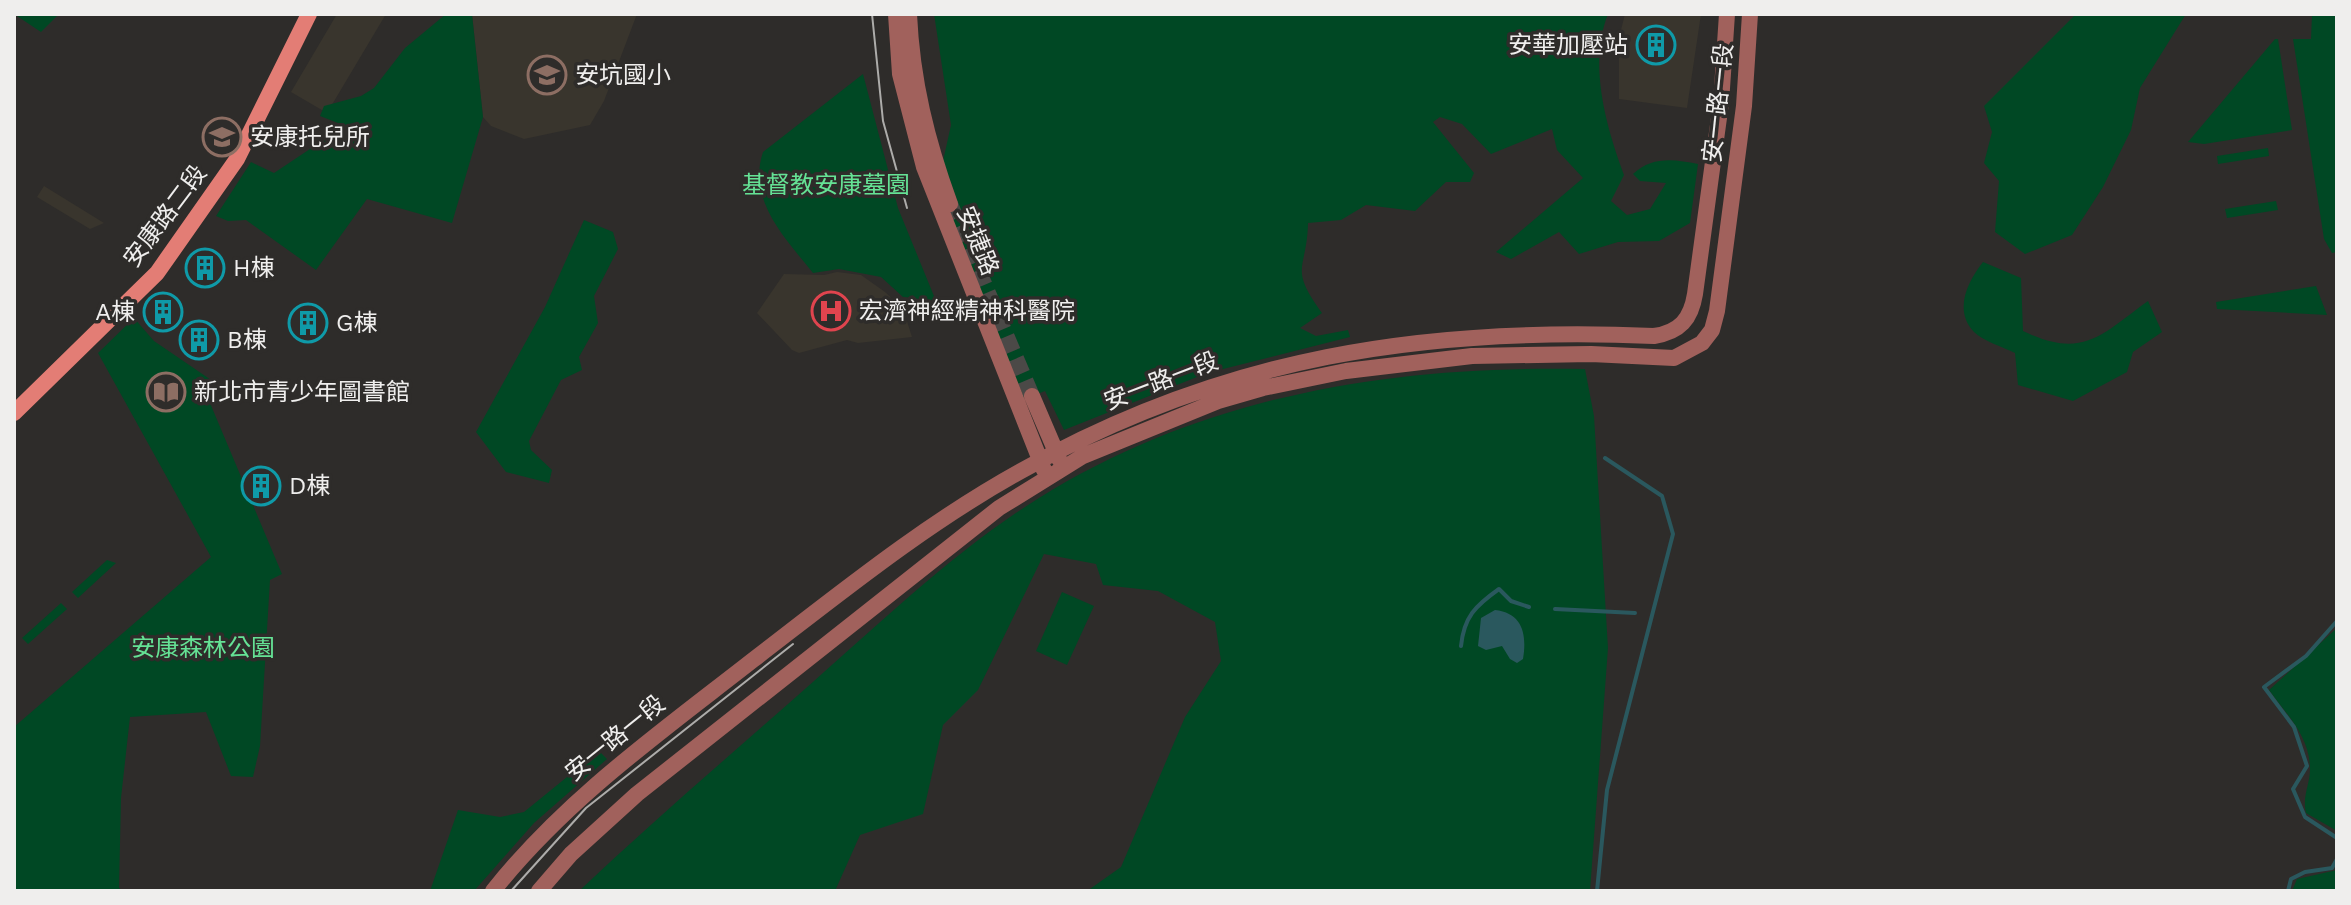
<svg xmlns="http://www.w3.org/2000/svg" width="2351" height="905" viewBox="0 0 2351 905" font-family="'Work Sans','Noto Sans TC',sans-serif">
	<style>
		.built { fill: #39352d }
		.green { fill: #004824 }
		.water { fill: #2a585e }
		.lines { fill: none; stroke-linecap: round; stroke-linejoin: round }
		.stream { stroke: #2a585e; stroke-width: 4 }
		.tertiary-tunnel { stroke: #4b4947; stroke-width: 16; stroke-dasharray: 16 8; stroke-linecap: butt }
		.tertiary { stroke: #a1615c; stroke-width: 16 }
		.secondary { stroke: #e37d75; stroke-width: 16 }
		.tram { stroke: #adacaa; stroke-width: 2 }
		.labels { text-anchor: middle; stroke-width: 7; stroke-linejoin: round; paint-order: stroke }
		.poi-label { font-size: 24px; fill: #efeeed; stroke: #2e2c2a; text-anchor: start }
		.street-label { font-size: 24px; fill: #efeeed; stroke: #2e2c2a }
		.park-label { font-size: 24px; fill: #65e295; stroke: #2e2c2a }
	</style>
	<rect width="100%" height="100%" fill="#2e2c2a"/>
	<!-- built -->
	<path class="built" d="M 337,14 L 386,14 L 327,113 L 291,92 Z
		M 472,14 L 637,14 L 604,101 L 590,125 L 524,139 L 491,126 L 483,117 Z
		M 1625,14 L 1701,14 L 1687,108 L 1619,99 L 1619,38 Z
		M 44,186 L 104,223 L 90,229 L 37,197 Z
		M 837,272 L 861,275 L 885,292 L 903,309 L 912,337 L 858,343 L 847,340 L 799,353 L 792,350 L 757,313 L 784,274 L 824,275 Z"/>
	<!-- green -->
	<path class="green" d="M 14,14 L 59,14 L 41,32 Z
		M 446,14 L 472,14 L 483,117 L 452,223 L 367,199 L 316,270 L 246,220 L 228,221 L 216,216 L 251,162 L 274,173 L 340,129 L 343,125 L 320,116 L 324,106 L 361,96 L 374,88 L 405,48 Z
		M 934,14 L 1608,14 C 1588,64 1606,126 1624,175 L 1611,201 L 1627,215 L 1650,209 L 1666,183 L 1640,181 L 1633,174 C 1652,156 1674,159 1698,164 L 1690,223 L 1659,241 L 1618,242 L 1579,254 L 1559,232 L 1511,259 L 1496,252 L 1583,178 L 1557,150 L 1552,129 L 1491,154 L 1462,124 L 1440,117 L 1433,122 L 1474,173 L 1470,182 L 1446,182 L 1415,211 L 1366,205 L 1341,220 L 1308,223 C 1307,271 1288,266 1322,313 L 1300,328 L 1316,336 L 1348,330 L 1350,337 L 1207,373 L 1064,430 L 1045,391 L 1024,399 L 942,207 L 957,200 L 943,161 L 951,125 Z
		M 2076,14 L 2186,14 L 2140,88 L 2131,130 L 2103,187 L 2072,235 L 2025,254 L 1995,232 L 1999,181 L 1984,163 L 1992,132 L 1984,106 Z
		M 2312,14 L 2337,15 L 2337,252 L 2332,253 L 2324,239 L 2293,39 L 2311,39 Z
		M 2275,39 L 2278,39 L 2292,130 L 2204,144 L 2188,142 Z
		M 863,74 L 898,208 L 936,301 L 903,297 L 881,277 L 839,269 L 813,273 C 785,238 747,200 763,152 Z
		M 2268,148 L 2269,156 L 2218,164 L 2217,156 Z
		M 2276,201 L 2278,210 L 2227,218 L 2225,209 Z
		M 584,220 L 613,232 L 618,249 L 594,296 L 598,323 L 579,357 L 582,370 L 561,380 L 529,441 L 531,450 L 552,470 L 549,483 L 506,472 L 476,432 L 545,307 Z
		M 1983,262 L 2021,278 L 2023,331 C 2083,360 2101,335 2148,301 L 2162,332 L 2133,352 L 2127,372 L 2073,401 L 2018,385 L 2015,353 C 2003,347 1983,341 1974,332 C 1953,310 1968,281 1983,262 Z
		M 2316,286 L 2327,315 L 2217,309 L 2216,302 Z
		M 134,318 L 154,341 L 220,386 L 210,403 L 282,574 L 270,580 L 260,746 L 253,777 L 231,776 L 206,712 L 130,717 L 121,798 L 119,888 L 124,891 L 14,891 L 14,727 L 211,557 L 98,353 Z
		M 1585,369 L 1594,416 L 1608,648 L 1590,891 L 1087,891 L 1121,867 L 1185,717 L 1221,661 L 1215,622 L 1158,591 L 1103,585 L 1096,564 L 1044,554 L 978,690 L 943,725 L 923,814 L 860,835 L 835,891 L 579,891 C 655,819 735,751 814,681 C 886,618 957,549 1039,498 C 1205,395 1392,365 1585,369 Z
		M 107,560 L 116,563 L 78,598 L 72,592 Z
		M 1062,592 L 1094,606 L 1067,665 L 1036,651 Z
		M 61,603 L 67,609 L 28,644 L 22,638 Z
		M 2337,628 L 2337,831 L 2306,813 C 2302,796 2310,785 2310,769 C 2310,736 2286,714 2269,690 Z
		M 599,751 L 607,759 L 534,823 L 474,891 L 430,891 L 458,810 L 500,817 L 524,812 Z
		M 2337,870 L 2337,891 L 2292,891 L 2297,879 Z"/>
	<!-- water -->
	<path class="water" d="M 1495,610 C 1523,613 1527,635 1523,659 L 1517,663 L 1510,659 L 1502,646 L 1486,650 L 1478,646 L 1481,618 Z"/>
	<g class="lines">
		<!-- stream -->
		<path class="stream" d="M 1555,609 L 1635,613
			M 2337,621 L 2306,656 L 2264,687 L 2294,727 L 2307,766 L 2293,789 L 2305,817 L 2337,838
			M 1461,646 C 1464,617 1475,606 1499,589 L 1511,601 L 1529,607
			M 1597,891 L 1607,790 L 1673,534 L 1662,496 L 1605,458
			M 2288,891 L 2291,879 L 2305,872 L 2332,868 L 2337,859"/>
		<!-- tertiary-tunnel -->
		<path class="tertiary-tunnel" d="M 950,204 L 1032,396"/>
		<!-- tertiary -->
		<path class="tertiary" d="M 896,14 L 900,74 L 924,167 L 1044,470
			M 909,14 C 912,81 927,141 950,204
			M 1032,396 L 1059,459
			M 493,891 C 566,799 661,732 753,660 C 839,594 925,524 1021,471 C 1224,357 1423,326 1654,336 C 1680,332 1691,319 1695,294 L 1721,103 L 1727,14
			M 539,891 L 571,854 L 637,794 L 999,508 L 1083,456 L 1218,401 L 1263,388 L 1346,371 L 1472,356 L 1591,354 L 1674,358 L 1702,343 L 1712,330 L 1717,311 L 1744,106 L 1750,14"/>
		<!-- secondary -->
		<path class="secondary" d="M 14,413 L 157,273 L 237,159 L 309,14"/>
		<!-- tram -->
		<path class="tram" d="M 872,14 L 883,121 L 907,208
			M 511,891 L 586,808 L 793,644"/>
	</g>
	<!-- icons -->
	<defs>
		<g id="building-ring" transform="scale(2)"><circle r="9.5" fill="#2e2c2a" stroke="#0f9aa8" stroke-width="1.5"/><path d="M-4-6H4V6H1V3H-1V6H-4ZM-2.5-4.3h1.7v1.8h-1.7ZM.8-4.3h1.7v1.8H.8ZM-2.5-1h1.7V.8h-1.7ZM.8-1h1.7V.8H.8Z" fill="#0f9aa8"/></g>
		<g id="school-ring" transform="scale(2)"><circle r="9.5" fill="#2e2c2a" stroke="#8d6e63" stroke-width="1.5"/><path d="M0-5L7-2L0 1L-7-2ZM-4 1L0 2.5L4 1V4Q0 6-4 4Z" fill="#8d6e63"/></g>
		<g id="hospital-ring" transform="scale(2)"><circle r="9.5" fill="#2e2c2a" stroke="#e0444e" stroke-width="1.5"/><path d="M-5-5h3v3.5h4V-5h3V5h-3V1.5h-4V5h-3Z" fill="#e0444e"/></g>
		<g id="library-ring" transform="scale(2)"><circle r="9.5" fill="#2e2c2a" stroke="#8d6e63" stroke-width="1.5"/><path d="M-6-4Q-3-5.5-.7-3.5V5Q-3 3-6 4ZM6-4Q3-5.5 .7-3.5V5Q3 3 6 4Z" fill="#8d6e63"/></g>
	</defs>
	<g fill-rule="evenodd">
		<use href="#building-ring" x="1656" y="45"/>
		<use href="#school-ring" x="547" y="75"/>
		<use href="#school-ring" x="222" y="137"/>
		<use href="#building-ring" x="205" y="268"/>
		<use href="#hospital-ring" x="831" y="311"/>
		<use href="#building-ring" x="163" y="312"/>
		<use href="#building-ring" x="308" y="323"/>
		<use href="#building-ring" x="199" y="340"/>
		<use href="#library-ring" x="166" y="392"/>
		<use href="#building-ring" x="261" y="486"/>
	</g>
	<g class="labels">
		<!-- poi labels -->
		<g class="poi-label">
			<text x="1628" y="53" text-anchor="end">安華加壓站</text>
			<text x="575" y="83">安坑國小</text>
			<text x="250" y="145">安康托兒所</text>
			<text x="233" y="276">H棟</text>
			<text x="859" y="319">宏濟神經精神科醫院</text>
			<text x="135" y="320" text-anchor="end">A棟</text>
			<text x="336" y="331">G棟</text>
			<text x="227" y="348">B棟</text>
			<text x="194" y="400">新北市青少年圖書館</text>
			<text x="289" y="494">D棟</text>
		</g>
		<!-- street labels -->
		<g class="street-label">
			<text transform="translate(1718 103) rotate(-84)" y="8">安一路一段</text>
			<text transform="translate(165 216) rotate(-53)" y="8">安康路二段</text>
			<text transform="translate(978 241) rotate(68)" y="8">安捷路</text>
			<text transform="translate(1161 381) rotate(-21)" y="8">安一路一段</text>
			<text transform="translate(615 738) rotate(-39)" y="8">安一路一段</text>
		</g>
		<!-- park labels -->
		<g class="park-label">
			<text x="826" y="193">基督教安康墓園</text>
			<text x="203" y="656">安康森林公園</text>
		</g>
	</g>
	<!-- border -->
	<rect width="2351" height="905" fill="none" stroke="#efeeed" stroke-width="32"/>
</svg>
